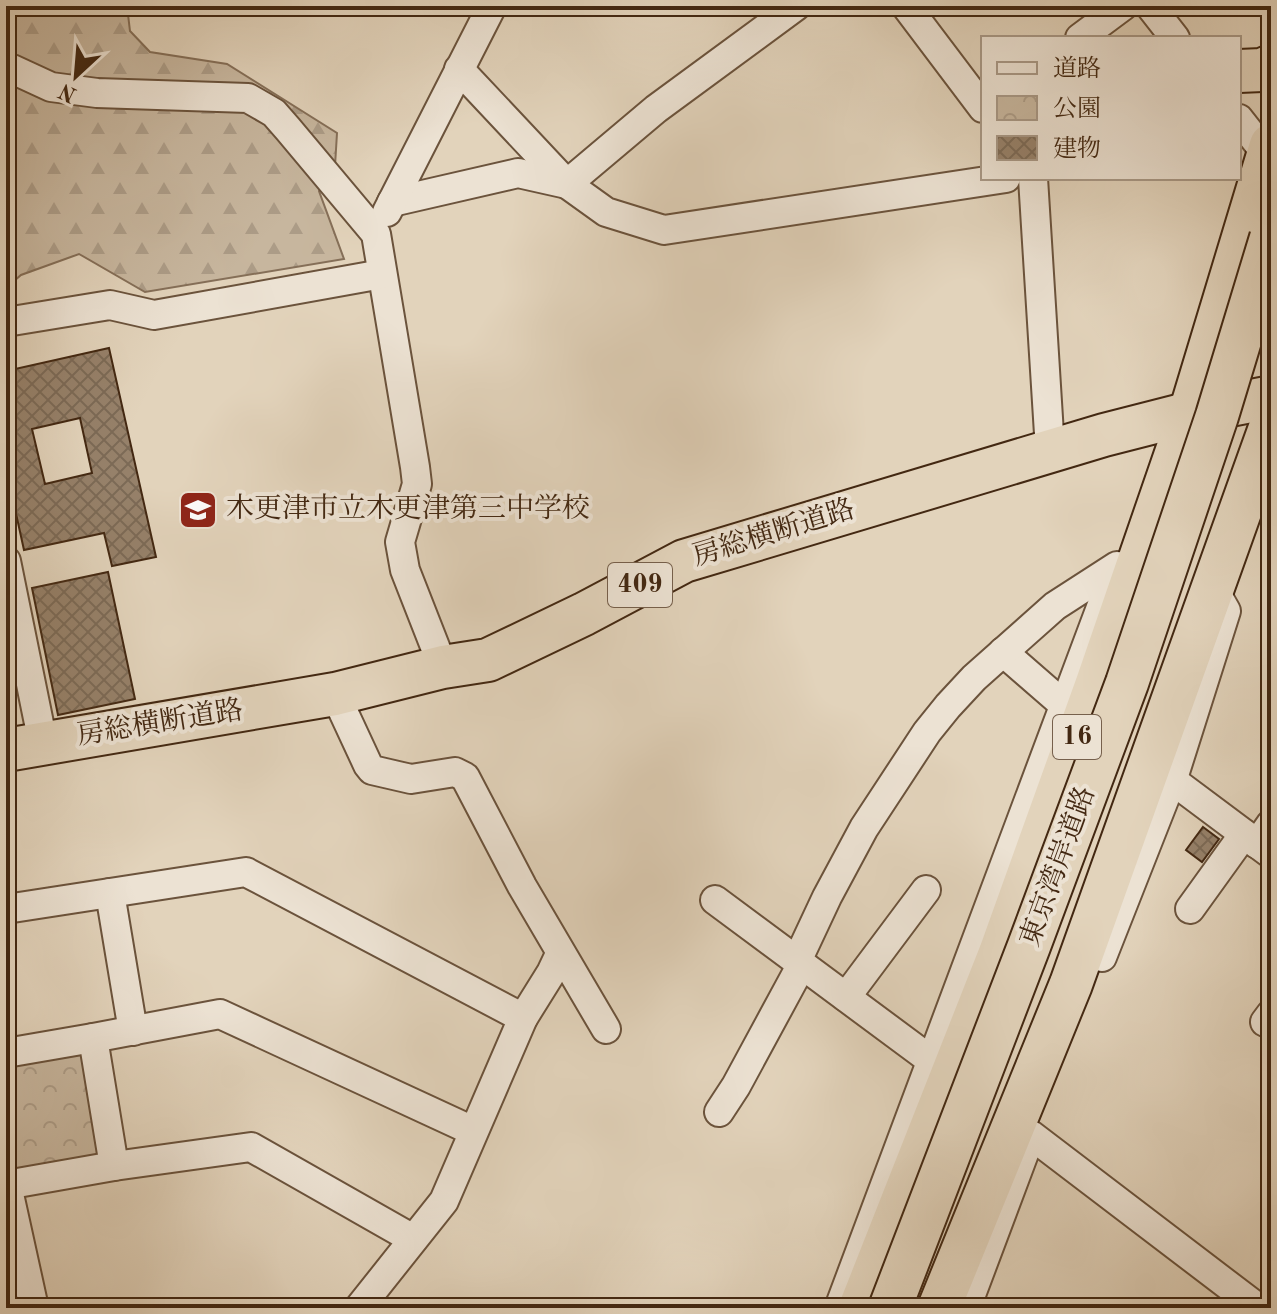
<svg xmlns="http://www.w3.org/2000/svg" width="1277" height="1314" font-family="'Old Standard TT','Noto Serif JP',serif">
<defs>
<pattern id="forest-firs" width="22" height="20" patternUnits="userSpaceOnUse" patternTransform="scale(2)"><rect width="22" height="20" fill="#c7b69e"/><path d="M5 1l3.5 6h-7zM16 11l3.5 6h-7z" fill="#ac9c87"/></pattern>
<pattern id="park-crowns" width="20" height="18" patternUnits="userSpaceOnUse" patternTransform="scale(2)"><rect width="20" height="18" fill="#c7b69e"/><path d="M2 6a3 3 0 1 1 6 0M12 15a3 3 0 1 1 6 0" fill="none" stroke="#ac9c87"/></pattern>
<pattern id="building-cross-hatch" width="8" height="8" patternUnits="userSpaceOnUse" patternTransform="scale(2)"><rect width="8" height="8" fill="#96816a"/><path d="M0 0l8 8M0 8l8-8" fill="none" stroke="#7c6a56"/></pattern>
</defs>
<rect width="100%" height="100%" fill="#e2d3bb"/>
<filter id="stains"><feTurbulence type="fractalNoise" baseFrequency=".0025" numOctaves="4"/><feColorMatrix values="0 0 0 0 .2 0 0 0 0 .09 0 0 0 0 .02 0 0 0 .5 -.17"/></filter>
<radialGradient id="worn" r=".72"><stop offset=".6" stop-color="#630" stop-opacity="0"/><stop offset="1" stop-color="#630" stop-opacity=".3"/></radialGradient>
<path fill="url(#forest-firs)" stroke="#856f58" stroke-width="2" d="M6,6h121l3,25 20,21 77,12 110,69 -2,33 -16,25 25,68 -199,33 -66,-38 -58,21 -15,13z"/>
<path fill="url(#park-crowns)" stroke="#856f58" stroke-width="2" d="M93,1038l21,128 -108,19v-132z"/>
<g fill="url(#building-cross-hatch)" stroke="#432812" stroke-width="2" fill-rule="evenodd">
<path d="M109,348l47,209 -44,9 -8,-33 -80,17 -18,-82v-97zM80,418l12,55 -47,11 -13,-55z"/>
<path d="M108,572l27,127 -77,16 -26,-127z"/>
<path d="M1203,827l16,12 -17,23 -16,-12z"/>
</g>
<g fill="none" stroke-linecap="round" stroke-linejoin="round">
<defs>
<g id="minor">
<path d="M906,6l77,102"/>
<path d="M1150,6l25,32"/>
<path d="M1080,38l43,-32"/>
<path d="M12,69l39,18 46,6 151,5 26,15 14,16 88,105 39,233 2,17 -17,58 5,28 38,97"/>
<path d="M459,69l108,115 39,28 58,18 342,-52"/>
<path d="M1239,119l32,41"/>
<path d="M1033,178l17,272"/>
<path d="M392,202l126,-29 49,11 89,-75 140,-103"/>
<path d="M387,212l105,-206"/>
<path d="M6,322l104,-17 44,10 228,-41"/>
<path d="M6,561l37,182"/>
<path d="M1003,652l61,53"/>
<path d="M335,694l33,71 4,5 39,9 44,-7 10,5 57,109 84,143"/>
<path d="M1172,780l99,74"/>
<path d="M1257,844l14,-20"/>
<path d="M110,893l23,138"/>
<path d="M715,900l217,161"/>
<path d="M6,909l240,-37 277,146"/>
<path d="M1190,909l54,-75"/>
<path d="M1102,957l73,-185 51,-161 -13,-23"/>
<path d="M797,961l30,-64 37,-69 63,-96 21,-26 26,-28 81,-72 62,-40"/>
<path d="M846,997l80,-107"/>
<path d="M1265,1022l6,-8"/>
<path d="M93,1038l21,128"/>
<path d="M6,1053l87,-15 127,-24 253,117"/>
<path d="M719,1112l17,-26 66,-122"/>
<path d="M1031,1135l227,173"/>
<path d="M6,1185l108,-19 137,-19 162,92"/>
<path d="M7,1185l27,123"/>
<path d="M359,1308l85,-107 79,-183 28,-45 9,-19"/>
<path d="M839,1308l270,-722"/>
<path d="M966,1308l63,-168"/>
</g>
<g id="highway">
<path d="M1239,71l23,-1 9,-4"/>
<path d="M6,750l329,-56 108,-27 45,-7 96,-46 100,-53 420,-126 86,-22 81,-16"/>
<path d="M860,1308l140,-355 97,-270 93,-270 81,-268"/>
<path d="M939,1308l132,-324 200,-559"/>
</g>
</defs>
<use href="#minor" stroke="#6b533c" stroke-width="32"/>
<use href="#highway" stroke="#432812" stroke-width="46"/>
<use href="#minor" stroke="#ece2d3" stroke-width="28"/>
<use href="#highway" stroke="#e2d3bb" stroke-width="42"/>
<defs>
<path id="highway-bridge" d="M890,1308l139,-362 98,-263 90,-267 54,-178"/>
</defs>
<use href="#highway-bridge" stroke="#432812" stroke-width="46" stroke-linecap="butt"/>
<use href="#highway-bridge" stroke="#e2d3bb" stroke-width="42"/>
</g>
<defs>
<symbol id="school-square" viewBox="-11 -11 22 22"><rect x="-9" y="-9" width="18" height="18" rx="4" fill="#8f2418" stroke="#ece2d3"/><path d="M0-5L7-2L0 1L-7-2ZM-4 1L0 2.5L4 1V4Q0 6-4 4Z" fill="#fff"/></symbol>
</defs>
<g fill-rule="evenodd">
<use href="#school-square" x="176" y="488" width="44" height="44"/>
</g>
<g text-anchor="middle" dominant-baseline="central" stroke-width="8" stroke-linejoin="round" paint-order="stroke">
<g fill="#ece2d3" stroke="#76604c" stroke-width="2">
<rect x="608" y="563" width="64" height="44" rx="6"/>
<rect x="1053" y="715" width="48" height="44" rx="6"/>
</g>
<g font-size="26" font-weight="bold" fill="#432812">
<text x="640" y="585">409</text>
<text x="1077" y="737">16</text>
</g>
<g font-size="28" fill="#432812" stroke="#ece2d3" text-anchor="start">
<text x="226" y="510">木更津市立木更津第三中学校</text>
</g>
<g font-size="28" fill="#432812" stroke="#ece2d3">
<text transform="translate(774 534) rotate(-17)">房総横断道路</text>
<text transform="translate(160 724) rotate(-9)">房総横断道路</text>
<text transform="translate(1059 867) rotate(-70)">東京湾岸道路</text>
</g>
</g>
<rect width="1277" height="1314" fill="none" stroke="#e2d3bb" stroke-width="32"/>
<rect x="8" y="8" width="1261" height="1298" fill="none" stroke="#432812" stroke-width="4"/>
<rect x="16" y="16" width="1245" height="1282" fill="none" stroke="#432812" stroke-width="2"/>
<rect x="981" y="36" width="260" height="144" fill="#ece2d3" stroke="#a89886" stroke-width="2"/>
<rect x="997" y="62" width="40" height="12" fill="#ece2d3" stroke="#a89886" stroke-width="2"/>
<text x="1053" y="76" font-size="24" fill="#432812">道路</text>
<rect x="997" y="96" width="40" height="24" fill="url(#park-crowns)" stroke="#a89886" stroke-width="2"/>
<text x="1053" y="116" font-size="24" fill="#432812">公園</text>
<rect x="997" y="136" width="40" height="24" fill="url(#building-cross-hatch)" stroke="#a89886" stroke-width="2"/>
<text x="1053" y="156" font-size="24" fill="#432812">建物</text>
<g transform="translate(76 76) rotate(206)" stroke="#ece2d3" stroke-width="6" paint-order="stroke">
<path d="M0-6L14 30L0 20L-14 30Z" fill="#432812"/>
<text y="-12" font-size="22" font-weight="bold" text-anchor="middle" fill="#432812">N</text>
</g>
<rect width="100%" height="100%" filter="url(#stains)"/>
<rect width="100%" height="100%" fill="url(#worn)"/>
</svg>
